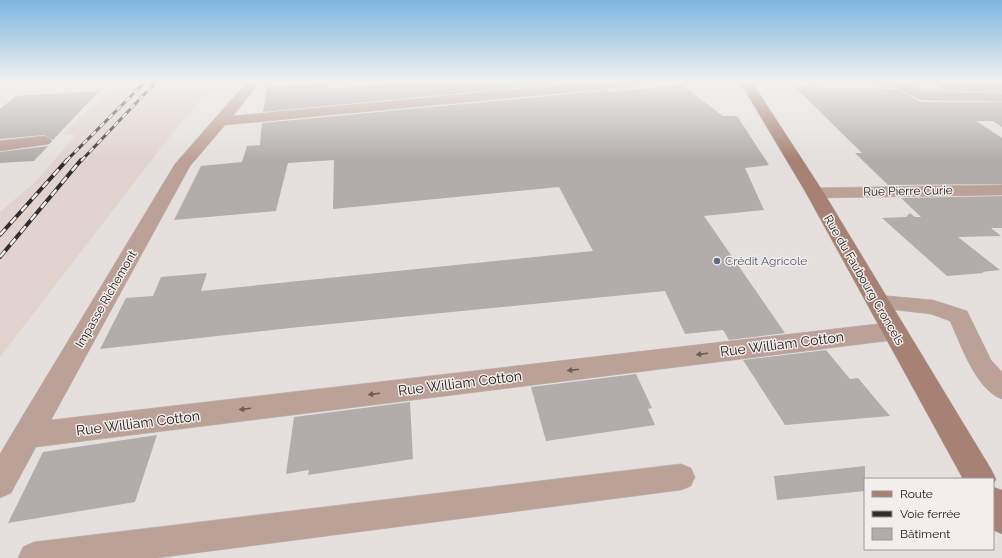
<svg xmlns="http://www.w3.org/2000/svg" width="1002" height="558" font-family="Raleway,sans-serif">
<rect width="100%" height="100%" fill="#e5e0de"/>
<path fill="#e1d4cf" d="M122,82h93l-48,58 -167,217v-145l37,-32 39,-45 -14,-1z"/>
<g fill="#b2adab">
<path d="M408,82h169l-314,30 4,-25 62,-4v6z"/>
<path d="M931,82h71v10l-78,-2h-1h22z"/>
<path d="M682,85l41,31h14l32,49 -24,3 19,42 -60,6 81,117 -56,7 -6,-10 -38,4 -20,-43 -375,37 -190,21 26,-51 27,-2 8,-19 46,-4 -6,18 392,-40 -34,-64 -226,22 1,-49 -46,3 -12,48 -102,9 27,-54 41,-4 5,-16 13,-1 2,-22 348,-33v2z"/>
<path d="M795,87l101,2 25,13h81v25l-9,-6h-17l26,17v46l-114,1 -33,-32h7z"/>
<path d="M99,91l-46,49 -9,-5 -44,4v-30l16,-13z"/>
<path d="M48,146l-14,15 -34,2v-11z"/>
<path d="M1002,196v32h-11l10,8 -43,1 42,33 -18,2 2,1 -37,3 -65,-58 24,-1 4,-4 5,4h6l-20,-19z"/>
<path d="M826,350l24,29 8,-1 32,38 -105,9 -42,-65z"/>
<path d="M636,374l16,34 -4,1 7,16 -109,16 -15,-54z"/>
<path d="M410,402l3,57 -105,16 1,-5 -23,4 8,-57z"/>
<path d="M157,435l-22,67 -127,21 35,-71z"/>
<path d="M865,466v25l-88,9 -3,-24z"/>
</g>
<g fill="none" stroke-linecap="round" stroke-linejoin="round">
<defs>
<g id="service">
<path d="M877,295l56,5 34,11 24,49 11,12v27c-26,-9 -41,-54 -52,-78l-19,-7 -61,-7 -3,-5 3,-5z"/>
<path d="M681,464l10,4 4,9 -4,9 -10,4 -524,68h-139l5,-11 11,-5z"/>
</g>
<g id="minor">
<path d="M247,82h13l-27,34 360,-34h48l-6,4 -410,39 -35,41 -139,254 843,-98 9,3 3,6 -3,6 -9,3 -858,107 -25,46 -11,5v-44l16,-27 159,-263z"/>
<path d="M871,82h35l18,10 78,1v8l-81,-1 -26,-13 -18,-1z"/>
<path d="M44,136l5,2 3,3 -3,3 -49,7v-10z"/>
<path d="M1002,185v10l-187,3 -6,-1 -3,-4 3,-4 6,-1z"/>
</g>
<g id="secondary">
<path d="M740,82h12l72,111 167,276 5,10 -3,6v-6h-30l-157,-286z"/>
<path d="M993,487l9,3v44l-9,-4z"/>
</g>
</defs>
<use href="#service" stroke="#c0bcba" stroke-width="1"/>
<use href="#minor" stroke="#c0bcba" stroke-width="1"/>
<use href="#secondary" stroke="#c0bcba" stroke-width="1"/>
<use href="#service" fill="#bba198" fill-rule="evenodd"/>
<use href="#minor" fill="#bba198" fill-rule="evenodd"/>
<use href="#secondary" fill="#a78274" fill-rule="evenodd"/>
<defs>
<g id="rail-far1">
<path d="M66,161l79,-79"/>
<path d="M81,161l75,-79"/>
</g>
<g id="rail">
<path d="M0,235l67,-75"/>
<path d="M0,257l81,-97"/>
</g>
</defs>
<use href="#rail-far1" stroke="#302e2e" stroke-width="3"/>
<use href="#rail" stroke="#302e2e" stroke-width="4"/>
<use href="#rail-far1" stroke="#f3edeb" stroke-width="2" stroke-dasharray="6" stroke-linecap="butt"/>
<use href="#rail" stroke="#f3edeb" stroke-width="2.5" stroke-dasharray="8" stroke-linecap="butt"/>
</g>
<defs><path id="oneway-solid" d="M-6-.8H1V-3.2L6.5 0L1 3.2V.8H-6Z"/></defs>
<g fill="#6a5c58">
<use href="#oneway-solid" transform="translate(702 354) rotate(173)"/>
<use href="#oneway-solid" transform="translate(573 370) rotate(173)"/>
<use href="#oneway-solid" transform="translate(374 394) rotate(173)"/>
<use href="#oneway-solid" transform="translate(245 409) rotate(173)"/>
</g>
<linearGradient id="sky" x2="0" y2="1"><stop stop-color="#7db6e1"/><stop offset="0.51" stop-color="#f3f1f0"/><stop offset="1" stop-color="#f3f1f0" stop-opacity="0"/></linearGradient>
<rect width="1002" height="160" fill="url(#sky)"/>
<circle fill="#5c6f8a" stroke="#f3edeb" stroke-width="1.5" cx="717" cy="261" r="4"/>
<g text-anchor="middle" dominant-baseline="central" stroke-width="3" stroke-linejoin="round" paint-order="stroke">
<g font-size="12" fill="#1a1818" stroke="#f3edeb">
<text transform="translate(908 191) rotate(-1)">Rue Pierre Curie</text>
<text transform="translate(864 280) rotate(60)">Rue du Faubourg Croncels</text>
<text transform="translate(106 299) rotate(-60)">Impasse Richemont</text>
</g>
<g font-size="12" fill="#4e5e75" stroke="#f3edeb" text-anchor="start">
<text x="725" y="261">Crédit Agricole</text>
</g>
<g font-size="14" fill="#1a1818" stroke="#f3edeb">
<text transform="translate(782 344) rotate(-7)">Rue William Cotton</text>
<text transform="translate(460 383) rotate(-7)">Rue William Cotton</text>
<text transform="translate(138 423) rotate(-7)">Rue William Cotton</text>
</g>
</g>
<rect x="864" y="478" width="130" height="72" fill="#f3edeb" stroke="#9c9897"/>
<rect x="872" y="491" width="20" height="6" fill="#a78274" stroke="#9c9897"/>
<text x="900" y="498" font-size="12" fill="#1a1818">Route</text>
<rect x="872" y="511" width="20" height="6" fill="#302e2e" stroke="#9c9897"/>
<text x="900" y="518" font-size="12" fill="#1a1818">Voie ferrée</text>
<rect x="872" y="528" width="20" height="12" fill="#b2adab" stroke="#9c9897"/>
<text x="900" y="538" font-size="12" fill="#1a1818">Bâtiment</text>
</svg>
